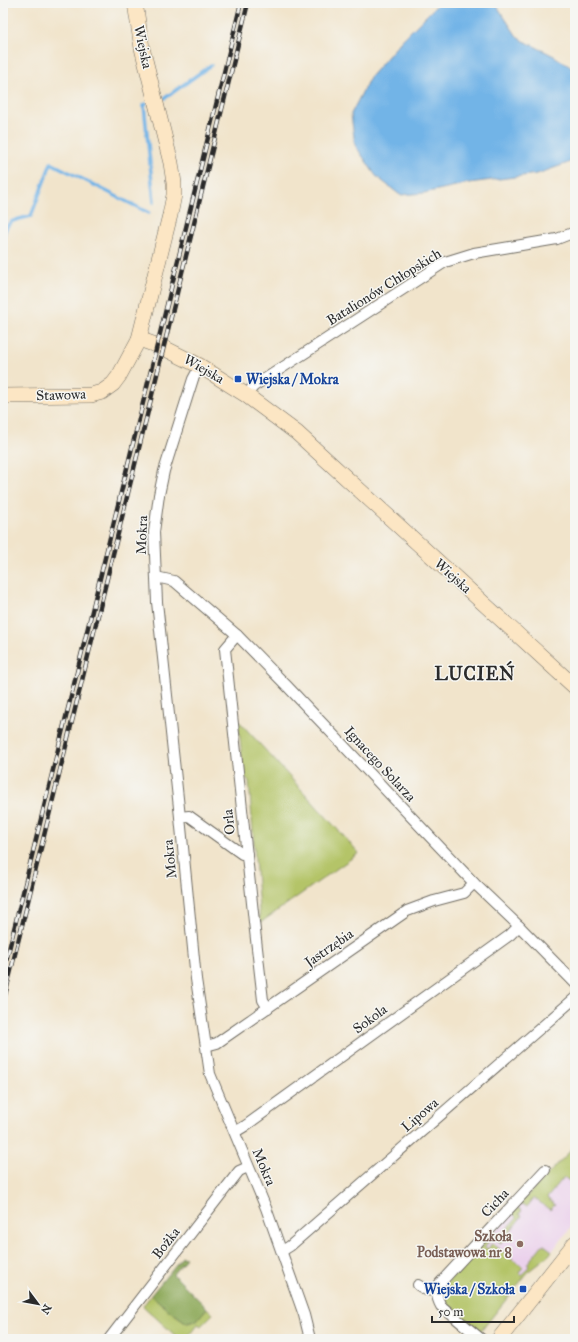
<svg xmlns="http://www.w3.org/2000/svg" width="578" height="1342" font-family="'IM FELL Great Primer',serif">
<rect width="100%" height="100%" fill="#f6f6f2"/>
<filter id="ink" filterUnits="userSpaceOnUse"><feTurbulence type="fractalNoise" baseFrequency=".025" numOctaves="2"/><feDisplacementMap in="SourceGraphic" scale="8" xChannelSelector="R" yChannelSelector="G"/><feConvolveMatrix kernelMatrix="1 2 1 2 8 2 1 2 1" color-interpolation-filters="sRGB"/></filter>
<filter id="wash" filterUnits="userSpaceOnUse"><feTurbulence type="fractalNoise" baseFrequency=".012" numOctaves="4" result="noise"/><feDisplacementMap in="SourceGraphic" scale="16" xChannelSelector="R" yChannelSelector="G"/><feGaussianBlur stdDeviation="0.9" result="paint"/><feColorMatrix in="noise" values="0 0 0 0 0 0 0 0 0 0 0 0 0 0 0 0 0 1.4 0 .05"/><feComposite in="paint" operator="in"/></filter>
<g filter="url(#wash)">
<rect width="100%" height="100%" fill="#f1e4cb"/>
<path fill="#ebd1ec" d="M575,1146v76l-26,33 -20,16 -48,60 -34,-27 -1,-21z"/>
<g fill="#b4c467" stroke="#707849">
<path d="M238,720l121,133 -99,70 -11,-142 -5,-5z"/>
<path d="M575,1146v39l-11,-8 -17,21 8,7 -5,5 -16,-12 -7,9 -3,-2 -2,1 -3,-2z"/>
<path d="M517,1207l5,4 -3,3 3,2 -21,27 -11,-8 2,-2 6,6 19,-21 -6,-6z"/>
<path d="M488,1238l2,2 -5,7 3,2 4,-6 31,24 -4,6 3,3 7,-10 -2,-2 16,-20 9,7 -3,4 -20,16 -48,60 -34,-27 -1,-21z"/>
<path d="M151,1295l19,16 17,12 9,-2 11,-13 6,6 -12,12 -3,-2 -9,11v4h-10l-36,-33z"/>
</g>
<path fill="#8faa5c" stroke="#5d6a44" d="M182,1257l4,1 -13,16 34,34 -11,13 -9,2 -17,-12 -19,-16z"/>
<path fill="#72b4e7" stroke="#4e7089" d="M439,3h56l23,35 36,18 21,14v88l-7,5 -31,11 -68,9 -45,10 -24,2 -24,-19 -21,-31 -4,-31 19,-37 33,-38z"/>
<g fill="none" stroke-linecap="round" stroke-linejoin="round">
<g stroke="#72b4e7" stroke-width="3.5">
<path d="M165,98l46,-33"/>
<path d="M146,104l-2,1 10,97"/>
<path d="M3,238c4,-20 11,-17 28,-22l20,-53 98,50"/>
</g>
</g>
</g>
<g filter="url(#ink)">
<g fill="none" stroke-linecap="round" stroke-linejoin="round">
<defs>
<g id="street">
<path d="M200,366l-7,13 -29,92 -5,24 -5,37 3,70 23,215 16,162 14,95 56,134 38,107 6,24"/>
<path d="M246,395l8,-9 191,-124 29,-9 83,-14 18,-7"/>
<path d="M156,577l18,4 63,54 50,51 187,197 45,43 56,57"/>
<path d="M237,635l-12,14 29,273 9,78 5,8"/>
<path d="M180,817l9,-1 53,38h5"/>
<path d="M206,1046l11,-3 190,-132 27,-10 30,-8 10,-10"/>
<path d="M235,1132l10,-6 265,-191 9,-9"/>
<path d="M282,1251l8,-5 285,-248"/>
<path d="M418,1285l8,5 10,1"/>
<path d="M109,1339l130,-168 9,-4"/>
<path d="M481,1339l-40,-33c-5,-9 -5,-14 -1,-23l105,-113"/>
</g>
<g id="secondary">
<path d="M139,339l25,9 36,18 46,29 51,38 278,254"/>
<path d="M3,396l88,-1 11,-3 11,-8 6,-8 20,-37 31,-124 4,-20v-12l-3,-20 -29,-115 -7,-45"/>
<path d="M499,1339l76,-96"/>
</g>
</defs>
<use href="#street" stroke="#706c63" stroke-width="12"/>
<use href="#secondary" stroke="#706c63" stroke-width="16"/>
<use href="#street" stroke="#fff" stroke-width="10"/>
<use href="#secondary" stroke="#fce6c4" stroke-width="15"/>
<defs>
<g id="rail">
<path d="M3,974l238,-971"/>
<path d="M3,1003l245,-1000"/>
</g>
</defs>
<use href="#rail" stroke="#2b2b2b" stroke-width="4.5"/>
<use href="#rail" stroke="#f6f6f2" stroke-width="3" stroke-dasharray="9" stroke-linecap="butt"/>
</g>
</g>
<g fill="#1a4fb4" stroke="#f6f6f2" stroke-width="1.5">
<rect x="234" y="375" width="8" height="8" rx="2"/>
<rect x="519" y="1285" width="8" height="8" rx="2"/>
</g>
<circle fill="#8d6e63" stroke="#f6f6f2" stroke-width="1.5" cx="520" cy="1244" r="4"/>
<g text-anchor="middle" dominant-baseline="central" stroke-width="3" stroke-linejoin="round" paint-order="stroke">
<g font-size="14" fill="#2b2b2b" stroke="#f6f6f2">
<text transform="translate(143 47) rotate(78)">Wiejska</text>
<text transform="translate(384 287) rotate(-32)">Batalionów Chłopskich</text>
<text transform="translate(204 369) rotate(30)">Wiejska</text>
<text transform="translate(61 395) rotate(-2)">Stawowa</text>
<text transform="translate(142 535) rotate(-88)">Mokra</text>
<text transform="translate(453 576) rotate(42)">Wiejska</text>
<text transform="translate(380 764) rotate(47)">Ignacego Solarza</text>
<text transform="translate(229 822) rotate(-96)">Orla</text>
<text transform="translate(170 859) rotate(-96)">Mokra</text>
<text transform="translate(329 948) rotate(-35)">Jastrzębia</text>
<text transform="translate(370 1019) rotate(-36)">Sokola</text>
<text transform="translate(420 1115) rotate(-41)">Lipowa</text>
<text transform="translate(264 1167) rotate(67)">Mokra</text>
<text transform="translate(495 1203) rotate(-47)">Cicha</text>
<text transform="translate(166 1243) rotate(-52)">Bożka</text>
</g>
<g font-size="14" font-weight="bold" fill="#164399" stroke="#f6f6f2" text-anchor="start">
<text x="246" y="379">Wiejska / Mokra</text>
<text x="515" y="1289" text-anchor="end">Wiejska / Szkoła</text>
</g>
<g font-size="14" font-weight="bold" fill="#785e54" stroke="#f6f6f2" text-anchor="end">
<text x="512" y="1236">Szkoła<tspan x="512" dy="16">Podstawowa nr 8</tspan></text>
</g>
<g font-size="18" font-weight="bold" letter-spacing="1" fill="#2b2b2b" stroke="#f6f6f2">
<text x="475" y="674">LUCIEŃ</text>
</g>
</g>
<rect width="578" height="1342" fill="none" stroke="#f6f6f2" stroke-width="16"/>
<g transform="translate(38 1304) rotate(122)" stroke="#f6f6f2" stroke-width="3" paint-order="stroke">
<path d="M0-3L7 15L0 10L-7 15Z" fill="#2b2b2b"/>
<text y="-6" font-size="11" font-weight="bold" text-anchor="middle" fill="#2b2b2b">N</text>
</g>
<path d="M432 1316v6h82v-6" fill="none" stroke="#2b2b2b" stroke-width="2"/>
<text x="438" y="1316" font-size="12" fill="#2b2b2b" stroke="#f6f6f2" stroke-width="3" paint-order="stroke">50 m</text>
</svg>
